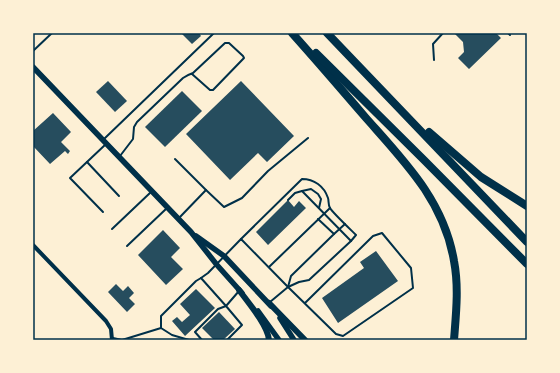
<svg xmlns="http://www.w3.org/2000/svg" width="560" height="373" font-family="'Sofia Sans Condensed',sans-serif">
<rect width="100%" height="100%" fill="#fdf0d5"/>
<g fill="#264d5e">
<path d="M181,33h18l2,3 -9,8z"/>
<path d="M454,33h42l5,5 -32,31 -11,-11 6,-6 -1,-10z"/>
<path d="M108,81l19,20 -12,11 -19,-20z"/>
<path d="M241,81l53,55 -27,26 -9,-9 -28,27 -44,-46z"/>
<path d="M182,91l20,20 -37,36 -20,-20z"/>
<path d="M53,113l18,19 -10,10 9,9 -2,3 -3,-3 -15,13 -17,-18v-15z"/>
<path d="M288,200l6,7 5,-6 7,7 -38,37 -12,-13z"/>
<path d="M163,230l17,18 -9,9 12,12 -17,16 -28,-30z"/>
<path d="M376,251l22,30 -60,42 -16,-25 42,-30 -4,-6z"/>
<path d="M116,284l7,7 5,-5 6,7 -5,5 6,6 -8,8 -19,-20z"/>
<path d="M196,289l19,19 -30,28 -13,-15 5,-4 5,5 8,-7 -10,-11z"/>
<path d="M219,312l16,17 -12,11h-9l-12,-12z"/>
</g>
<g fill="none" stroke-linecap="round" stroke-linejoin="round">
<g stroke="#003049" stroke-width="2">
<path d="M508,33l2,2"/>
<path d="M33,51l19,-18"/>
<path d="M434,60l-1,-16 10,-11"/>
<path d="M104,139l110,-106"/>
<path d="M120,156l13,-17 1,-12 3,-5 46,-44c3,-2 7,-4 10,-5l32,-30h4l14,13 1,2 -31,32h-3l-18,-16"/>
<path d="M175,159l31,31"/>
<path d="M87,162l32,34"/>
<path d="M302,191l9,-2 7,5 3,5 -2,9"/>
<path d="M103,212l-33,-34 36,-34"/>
<path d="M179,218l27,-28 18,17 18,-9 26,-27 40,-33"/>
<path d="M112,229l39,-37"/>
<path d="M334,234l11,-10"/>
<path d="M241,239l61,-60c12,0 22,7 26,19 1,3 0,7 2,10 2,4 21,22 26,27l-5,6"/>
<path d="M127,246l40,-38"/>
<path d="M269,267l61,-59"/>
<path d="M288,287l48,47 7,2 70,-48 -2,-20 -29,-35 -9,3 -68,67"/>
<path d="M288,287l11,-5 10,-2 42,-39 -49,-50 -7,2 -7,7"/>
<path d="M288,287l3,-11 43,-42 -16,-15"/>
<path d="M113,338l9,2 39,-12"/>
<path d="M189,340l-17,-5 -11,-7v-12l35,-35 5,-3"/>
<path d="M202,340l-7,-8 23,-23 8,-3 -25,-28 7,-5 33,-34 47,48 -18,15"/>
<path d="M227,340l15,-15 -16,-19 13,-15"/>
</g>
<path stroke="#003049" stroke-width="4" d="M33,245l73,76 5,8 1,11"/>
<g stroke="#003049" stroke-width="5.5">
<path d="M33,67l158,165 26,33 25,28"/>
<path d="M196,236l28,20 47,50"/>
<path d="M258,311l21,29"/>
<path d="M280,318l14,22"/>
</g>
<g stroke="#003049" stroke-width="6">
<path d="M239,290c9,12 29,36 30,50"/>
<path d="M269,303l36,37"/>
</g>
<g stroke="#003049" stroke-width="8">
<path d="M292,33c25,28 50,57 74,85 39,44 78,83 88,143 5,26 2,53 0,79"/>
<path d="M327,33l200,209"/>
<path d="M316,53l108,107 103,104"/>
<path d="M429,132l52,45 46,29"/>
</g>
</g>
<rect width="560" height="373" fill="none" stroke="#fdf0d5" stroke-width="68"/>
<rect x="34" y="34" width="492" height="305" fill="none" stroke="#003049" stroke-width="1.5"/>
</svg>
